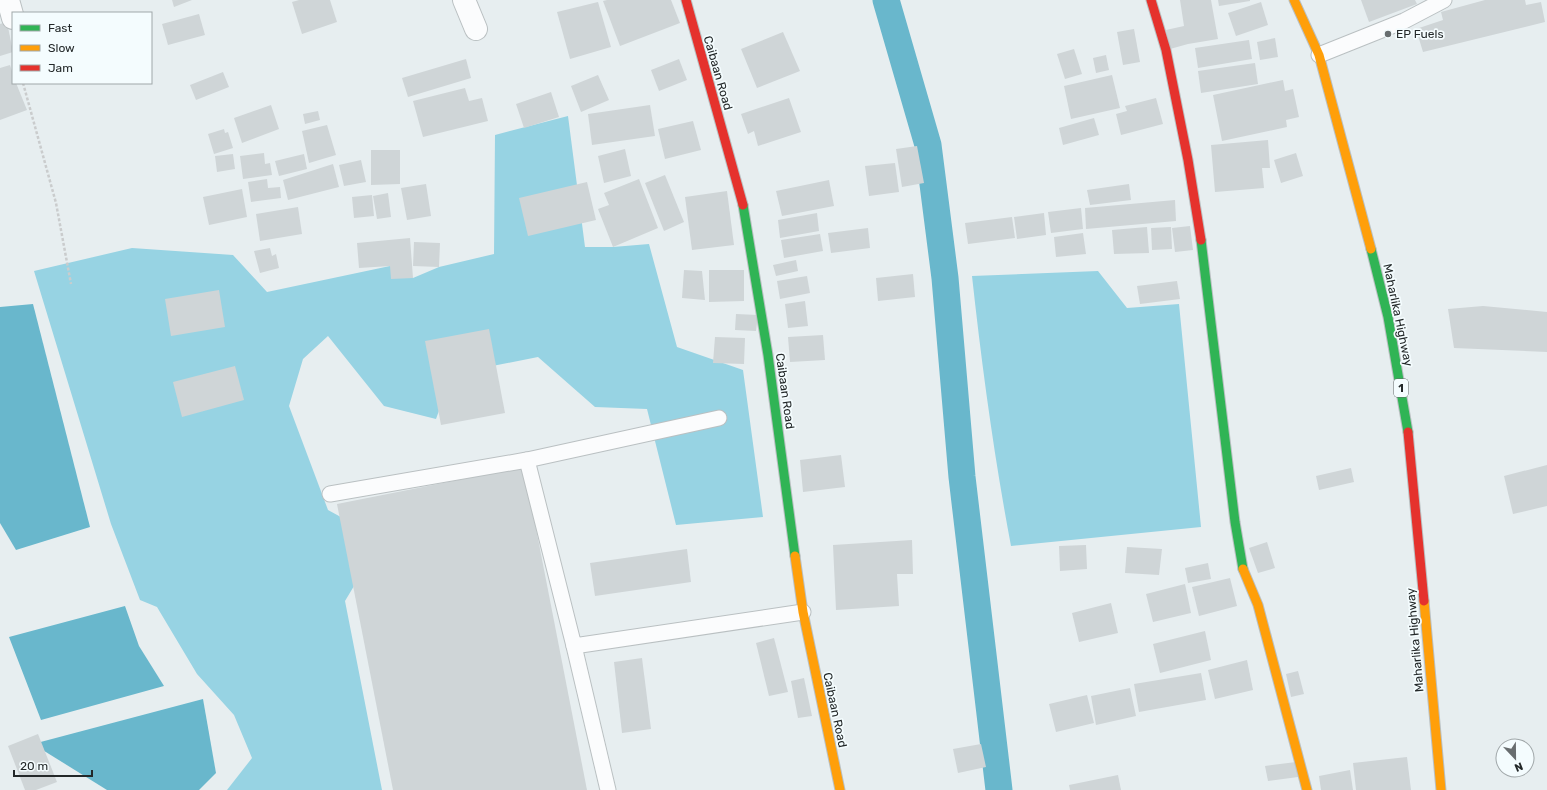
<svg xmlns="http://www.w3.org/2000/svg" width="1547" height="790" font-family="Rubik,sans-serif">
<rect width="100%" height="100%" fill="#e7eef0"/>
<g fill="#97d3e3">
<path d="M568,116l17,131h28l36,-3 28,103 66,23 20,147 -87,8 -29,-116 -52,-2 -57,-50 -86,17 -16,45 -52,-13 -56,-70 -25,23 -14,47 39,104 33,18 8,33 -24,40 37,189h-155l25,-32 -18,-43 -37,-41 -40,-67 -17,-7 -29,-76 -77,-253 98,-23 101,7 34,37 123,-26 23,12 26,-11 55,-13 1,-119z"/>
<path d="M1098,271l29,37 52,-4 22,223 -190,19c-17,-90 -29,-179 -39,-270z"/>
</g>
<g fill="#69b7cc">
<path d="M33,304l57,223 -74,23 -16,-27v-216z"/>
<path d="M125,606l14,40 25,40 -123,34 -32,-83z"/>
<path d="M203,699l13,74 -17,17h-92l-74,-46z"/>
</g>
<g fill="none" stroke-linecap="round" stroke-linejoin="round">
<path stroke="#69b7cc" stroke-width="27" d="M886,0l42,145 17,133 17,199 37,313"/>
</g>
<g fill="#cfd5d7">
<path d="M172,0h20l-18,7z"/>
<path d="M299,0h31l7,22 -35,12 -10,-32z"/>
<path d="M607,0h64l9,23 -60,23 -17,-45z"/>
<path d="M1180,0h31l7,39 -30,5 -18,5 -4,-19 18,-4z"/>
<path d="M1218,0h32v1l-31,5z"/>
<path d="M1361,0h54l2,4 -48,18z"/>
<path d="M1485,0h40l1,5 15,-3 4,20 -122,30 -7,-23 27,-9 -2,-8z"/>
<path d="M598,2l13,45 -41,12 -13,-47z"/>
<path d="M1261,2l7,23 -32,11 -8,-23z"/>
<path d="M199,14l6,21 -37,10 -6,-21z"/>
<path d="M7,22l6,30 -13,4v-32z"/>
<path d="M1134,29l6,33 -17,3 -6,-33z"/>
<path d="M783,32l17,39 -43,17 -16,-39z"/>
<path d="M1275,38l3,19 -18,3 -3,-18z"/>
<path d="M1249,40l3,19 -54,9 -3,-20z"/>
<path d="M1074,49l8,25 -17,5 -8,-25z"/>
<path d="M1106,55l3,15 -13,3 -3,-15z"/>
<path d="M466,59l5,19 -63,19 -6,-19z"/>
<path d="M679,59l8,21 -28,11 -8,-21z"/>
<path d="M1255,63l3,21 -57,9 -3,-22z"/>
<path d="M10,65l3,9v9h3l11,27 -27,10v-52z"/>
<path d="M223,72l6,15 -33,13 -6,-15z"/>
<path d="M598,75l11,25 -28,12 -10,-26z"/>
<path d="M1112,75l8,33 -49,11 -7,-33z"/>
<path d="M1283,80l2,11 8,-2 6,28 -13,3 1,7 -65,14 -9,-46z"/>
<path d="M465,88l4,13 13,-3 6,23 -65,16 -10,-36z"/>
<path d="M551,92l8,25 -35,11 -8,-24z"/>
<path d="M789,98l12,34 -43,14 -4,-15 -6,3 -7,-20z"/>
<path d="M1156,98l7,26 -42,11 -5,-21 11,-3 -2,-5z"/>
<path d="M271,105l8,24 -37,14 -8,-25z"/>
<path d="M650,105l5,31 -63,9 -4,-31z"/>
<path d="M318,111l2,9 -15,4 -2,-10z"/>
<path d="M1094,118l5,17 -36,10 -4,-17z"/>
<path d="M693,121l8,29 -36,9 -7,-30z"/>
<path d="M327,125l9,30 -27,8 -7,-32z"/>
<path d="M224,129l1,4 3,-1 5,16 -19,6 -6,-20z"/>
<path d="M1268,140l2,28h-8l2,20 -49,4 -4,-47z"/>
<path d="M917,146l7,37 -22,4 -6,-38z"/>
<path d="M625,149l6,27 -27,7 -6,-27z"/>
<path d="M371,150h29v34l-29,1z"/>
<path d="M264,153l1,11 5,-1 2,12 -29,4 -3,-23z"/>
<path d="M1296,153l7,23 -22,7 -7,-23z"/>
<path d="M233,154l2,15 -18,3 -2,-16z"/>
<path d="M304,154l3,15 -28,7 -4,-15z"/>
<path d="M361,160l5,22 -22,4 -5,-21z"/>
<path d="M895,163l4,29 -30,4 -4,-30z"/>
<path d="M333,164l6,23 -51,13 -5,-20z"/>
<path d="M665,175l19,47 -20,9 -19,-48z"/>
<path d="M267,179l1,9 12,-1 1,11 -30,4 -3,-20z"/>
<path d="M639,179l19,49 -45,19 -15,-38 11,-4 -5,-12z"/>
<path d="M829,180l5,26 -52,10 -6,-25z"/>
<path d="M587,182l9,38 -68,16 -9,-38z"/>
<path d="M426,184l5,32 -24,4 -6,-32z"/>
<path d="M1129,184l2,16 -41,5 -3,-15z"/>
<path d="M242,189l5,28 -38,8 -6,-28z"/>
<path d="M727,191l7,54 -42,5 -7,-53z"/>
<path d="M388,193l3,24 -14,2 -4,-23z"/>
<path d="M372,195l2,21 -20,2 -2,-21z"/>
<path d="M1175,200l1,21 -90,8 -1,-21z"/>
<path d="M298,207l4,27 -42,7 -4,-27z"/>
<path d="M1081,208l2,21 -32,4 -3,-21z"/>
<path d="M817,213l2,18 -39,7 -2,-18z"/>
<path d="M1044,213l2,22 -29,4 -3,-22z"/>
<path d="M1012,217l3,21 -47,6 -3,-21z"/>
<path d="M1190,226l3,24 -18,2 -3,-24z"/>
<path d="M1147,227l2,26 -35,1 -2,-24z"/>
<path d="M1171,227l1,22 -20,1 -1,-22z"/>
<path d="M868,228l2,20 -39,5 -3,-20z"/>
<path d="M1083,233l3,21 -30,3 -2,-20z"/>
<path d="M820,234l3,17 -39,7 -3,-18z"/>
<path d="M410,238l3,40 -22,1 -1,-13 -31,2 -2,-25z"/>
<path d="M414,242l26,1 -1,24 -26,-1z"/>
<path d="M270,248l2,8 4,-2 3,14 -19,5 -6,-22z"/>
<path d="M796,260l2,11 -22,5 -3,-11z"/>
<path d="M684,270l18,1 3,29 -23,-2z"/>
<path d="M709,270h35v31l-35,1z"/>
<path d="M913,274l2,23 -37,4 -2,-23z"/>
<path d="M807,276l3,17 -30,6 -3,-18z"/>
<path d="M1177,281l3,18 -40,5 -3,-18z"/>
<path d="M219,290l6,37 -54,9 -6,-37z"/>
<path d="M805,301l3,25 -20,2 -3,-24z"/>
<path d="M1483,306l64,6v40l-93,-4 -6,-39z"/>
<path d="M736,314l22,1 -2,16 -21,-1z"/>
<path d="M489,329l16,84 -64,12 -16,-84z"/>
<path d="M823,335l2,25 -35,2 -2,-25z"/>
<path d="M715,337l30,1 -1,26 -31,-1z"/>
<path d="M235,366l9,34 -62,17 -9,-35z"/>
<path d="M841,455l4,32 -42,5 -3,-32z"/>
<path d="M1547,465v41l-34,8 -9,-38z"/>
<path d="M524,467l63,323h-194l-56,-286z"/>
<path d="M1351,468l3,14 -35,8 -3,-14z"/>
<path d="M912,540l1,34h-16l2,32 -63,4 -3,-65z"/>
<path d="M1267,542l8,26 -17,5 -9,-25z"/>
<path d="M1086,545l1,24 -27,2 -1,-25z"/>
<path d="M1127,547l35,2 -3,26 -34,-2z"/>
<path d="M687,549l4,33 -96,14 -5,-33z"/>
<path d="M1208,563l3,16 -23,4 -3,-15z"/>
<path d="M1230,578l7,28 -38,10 -7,-29z"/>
<path d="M1185,584l6,29 -38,9 -7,-28z"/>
<path d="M1111,603l7,30 -39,9 -7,-29z"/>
<path d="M1205,631l6,29 -51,13 -7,-29z"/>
<path d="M774,638l14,54 -19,4 -13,-53z"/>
<path d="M642,658l9,71 -29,4 -8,-71z"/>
<path d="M1247,660l6,30 -38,9 -7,-29z"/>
<path d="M1298,671l6,23 -13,3 -5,-23z"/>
<path d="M1201,673l5,27 -67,12 -5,-28z"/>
<path d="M804,678l8,38 -14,2 -7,-37z"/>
<path d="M1130,688l6,28 -40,9 -5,-29z"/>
<path d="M1087,695l7,28 -38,9 -7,-28z"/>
<path d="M38,734l19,48 -21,8h-11l-17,-44z"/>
<path d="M981,744l5,23 -28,6 -5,-24z"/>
<path d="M1407,757l4,33h-55l-3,-27z"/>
<path d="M1296,762l2,15 -30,4 -3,-15z"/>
<path d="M1350,770l3,20h-32l-2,-14z"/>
<path d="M1118,775l3,15h-51l-1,-5z"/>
</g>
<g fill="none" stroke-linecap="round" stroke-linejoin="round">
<defs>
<g id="lane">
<path d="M1319,55l85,-34 40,-21"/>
<path d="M527,460l192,-42"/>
<path d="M330,494l197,-34 47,186 229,-34"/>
<path d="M574,646l34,144"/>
</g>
<g id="street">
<path d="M8,0l5,18"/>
<path d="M464,0l12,29"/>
</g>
<g id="fast">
<path d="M743,205l25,150 27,201"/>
<path d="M1201,240l34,282 8,47"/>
<path d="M1371,249l17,68 20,115"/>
</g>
<g id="slow">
<path d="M1294,0l25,55 52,194"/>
<path d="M795,556l8,56 37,178"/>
<path d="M1243,569l15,36 49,185"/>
<path d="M1424,601l17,189"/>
</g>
<g id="jam">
<path d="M686,0l57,205"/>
<path d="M1151,0l15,50 22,110 13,80"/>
<path d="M1408,432l16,169"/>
</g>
</defs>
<use href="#lane" stroke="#bac0c2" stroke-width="17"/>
<use href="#street" stroke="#bac0c2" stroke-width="24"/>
<use href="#fast" stroke="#bac0c2" stroke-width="11"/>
<use href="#slow" stroke="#bac0c2" stroke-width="11"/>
<use href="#jam" stroke="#bac0c2" stroke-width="11"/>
<path stroke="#cacccd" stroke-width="2.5" stroke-dasharray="3 2" stroke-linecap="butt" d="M23,83l33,120 15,81"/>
<use href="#lane" stroke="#fbfcfd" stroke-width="15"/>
<use href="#street" stroke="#fbfcfd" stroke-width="22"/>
<use href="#fast" stroke="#30b455" stroke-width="9"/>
<use href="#slow" stroke="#ff9f0a" stroke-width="9"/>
<use href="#jam" stroke="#e5322d" stroke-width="9"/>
</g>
<circle fill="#686d6f" stroke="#f4fcfe" stroke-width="1.5" cx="1388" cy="34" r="4"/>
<g text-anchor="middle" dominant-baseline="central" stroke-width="3.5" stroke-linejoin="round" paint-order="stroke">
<rect fill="#f4fcfe" stroke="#626869" stroke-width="1" x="1394" y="379" width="14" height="18" rx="3"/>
<g font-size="11" font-weight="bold" fill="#232829">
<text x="1401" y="388">1</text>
</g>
<g font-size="12" fill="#232829" stroke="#f4fcfe" text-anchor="start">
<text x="1396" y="34">EP Fuels</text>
</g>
<g font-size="12" fill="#232829" stroke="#f4fcfe">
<text transform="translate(718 73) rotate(74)">Caibaan Road</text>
<text transform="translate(1398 315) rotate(78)">Maharlika Highway</text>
<text transform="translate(785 391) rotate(82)">Caibaan Road</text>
<text transform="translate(1415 640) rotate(-95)">Maharlika Highway</text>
<text transform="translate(835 710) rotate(78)">Caibaan Road</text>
</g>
</g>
<rect x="12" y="12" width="140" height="72" fill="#f4fcfe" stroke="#a0a7a9"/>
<rect x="20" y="25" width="20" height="6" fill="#30b455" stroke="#a0a7a9"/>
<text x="48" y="32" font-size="12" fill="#232829">Fast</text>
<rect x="20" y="45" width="20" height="6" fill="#ff9f0a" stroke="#a0a7a9"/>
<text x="48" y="52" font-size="12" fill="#232829">Slow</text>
<rect x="20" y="65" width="20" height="6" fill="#e5322d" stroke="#a0a7a9"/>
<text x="48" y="72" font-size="12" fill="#232829">Jam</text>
<g transform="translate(1515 758) rotate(158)"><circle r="19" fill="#f4fcfe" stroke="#a0a7a9"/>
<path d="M0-3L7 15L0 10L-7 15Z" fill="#686d6f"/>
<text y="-6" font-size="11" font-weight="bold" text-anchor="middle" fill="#232829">N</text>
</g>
<path d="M14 770v6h78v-6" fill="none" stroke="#232829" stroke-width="2"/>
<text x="20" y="770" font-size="12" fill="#232829" stroke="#f4fcfe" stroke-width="3" paint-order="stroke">20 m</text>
</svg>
